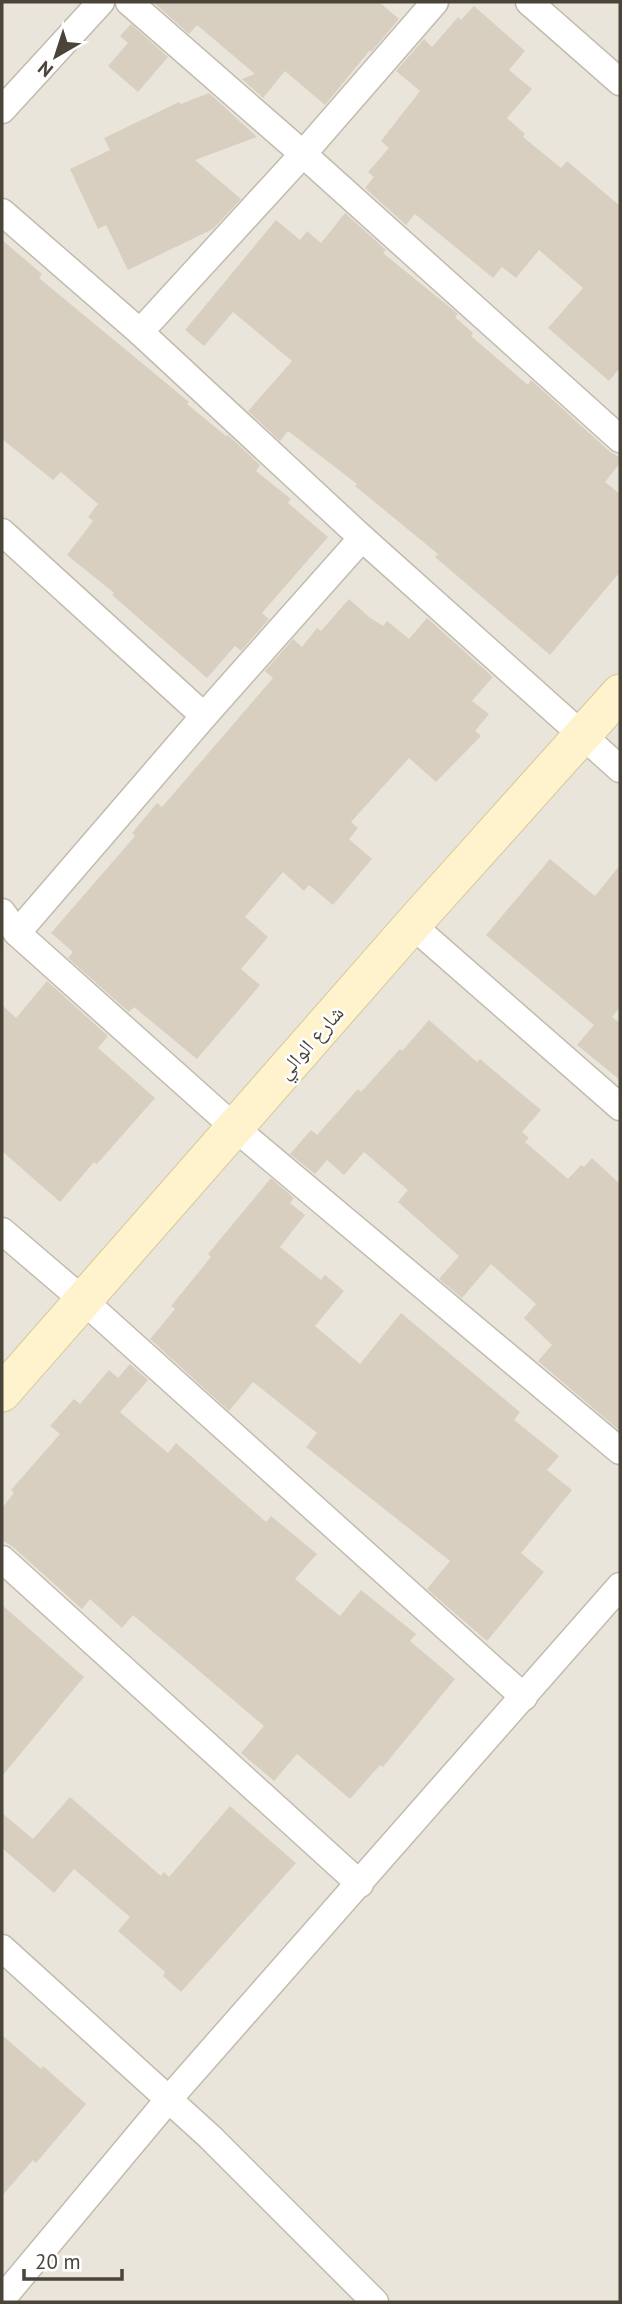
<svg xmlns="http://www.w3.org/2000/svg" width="622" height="2304" font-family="'PT Sans','Noto Naskh Arabic',sans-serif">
<rect width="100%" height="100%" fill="#f6f3ec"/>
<rect fill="#eae5da" x="2" y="2" width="618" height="2300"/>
<g fill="#d8cfc1">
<path d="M153,2h226l20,17 -28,33 -1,-2 -45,55 -40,-34 -22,27 -21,-19 13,-5 -58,-49 -8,9z"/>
<path d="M474,6l51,45 -16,19 23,19 -25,29 18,16 -2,3 38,31 6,-7 53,45v162l-11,13 -61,-53 35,-40 -44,-38 -23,28 -14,-11 -9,11 -78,-64 -9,11 -41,-37 9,-11 -6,-5 21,-24 -8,-7 39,-50 -24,-20 28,-32 8,8 26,-30 3,3z"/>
<path d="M131,24l37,33 -30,35 -30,-26 20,-23 -8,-7z"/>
<path d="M209,93l48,44 -62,23 46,39 -28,30 -85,41 -22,-45 -8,4 -28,-60 40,-19 -6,-12 75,-36 2,2z"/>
<path d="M345,213l41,37 -3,3 75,61 -3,3 18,16 -2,3 57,49 3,-5 78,71 11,7v5l-15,19 15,12v78l-70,83 -115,-98 3,-3 -83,-68 2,-2 -69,-53 -8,10 -32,-30 44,-50 -59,-49 -29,34 -19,-16 91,-110 24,20 7,-9 14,12z"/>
<path d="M2,240l40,34 -3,4 150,124 -2,2 39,32 2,-1 32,30 -4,6 35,28 -3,4 40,34 -66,76 7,6 -28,32 -6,-5 -28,32 -95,-83 2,-2 -47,-38 26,-34 -5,-4 10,-13 -37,-32 -8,8 -51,-41z"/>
<path d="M349,599l20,18 14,9 4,-5 22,18 18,-21 66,59 -21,24 17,13 -14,17 6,5 -45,46 -27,-24 -58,64 7,6 -9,11 23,20 -39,46 -24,-20 -5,6 -21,-19 -38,45 23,20 -27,32 19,16 -63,74 -63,-52 -5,5 -61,-54 5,-6 -22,-19 84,-97 -3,-3 25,-30 5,4 111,-129 -8,-7 28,-32 9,8 15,-19 4,3z"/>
<path d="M550,859l45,37 25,-31v142l-8,10 8,6v57l-43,-35 17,-20 -108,-90z"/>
<path d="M47,981l61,55 -10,12 57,50 -58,66 -3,-2 -34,40 -58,-51v-146l14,13z"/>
<path d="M429,1020l48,42 3,-3 61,51 -19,22 7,6 -4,4 43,37 13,-14 3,2 8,-9 28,26v247l-82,-70 14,-16 -28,-27 12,-14 -45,-40 -29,34 -23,-19 20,-23 -61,-54 10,-12 -44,-38 -20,23 -17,-15 -12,14 -25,-20 21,-24 6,5 41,-46 3,3 39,-43 2,2z"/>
<path d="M271,1178l23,20 -4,5 15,12 -25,32 41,33 4,-5 19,16 -29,35 45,38 41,-51 119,99 -6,8 45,36 -12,14 25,20 -51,63 23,19 -57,69 -60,-52 23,-28 -144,-114 11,-14 -64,-51 -24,29 -79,-72 25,-30 -4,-3 40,-49 -3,-3z"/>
<path d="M130,1364l18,16 -28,32 48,41 8,-10 90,79 5,-6 46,38 -22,25 45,37 21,-26 55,44 -6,7 45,38 -72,88 -3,-2 -30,34 -53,-45 -23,27 -33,-28 23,-27 -131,-111 -11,13 -32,-29 -8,10 -69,-62 -11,-7v-32l12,-15 -3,-3 49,-56 -10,-8 24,-27 6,5 29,-34 9,8z"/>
<path d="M2,1605l82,72 -82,99z"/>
<path d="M70,1797l91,79 3,-4 5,5 61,-71 66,57 -115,129 -18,-16 2,-4 -47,-41 12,-14 -56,-48 -20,24 -52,-45v-35l31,26z"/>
<path d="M2,2035l39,34 2,-3 43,38 -50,59 -3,-3 -31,36z"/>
</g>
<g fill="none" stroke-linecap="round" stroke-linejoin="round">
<defs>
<g id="minor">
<path d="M129,2l174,152 317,285"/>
<path d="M529,2l91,80"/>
<path d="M2,110l99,-108"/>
<path d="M2,212l138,120 222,206 258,231"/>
<path d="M140,332l163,-178 132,-152"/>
<path d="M2,532l202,184"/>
<path d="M2,912l15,21 218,195 385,323"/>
<path d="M412,925l208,182"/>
<path d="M17,933l187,-217 158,-178"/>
<path d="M2,1231l82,70 440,396"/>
<path d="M2,1559l358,325"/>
<path d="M2,1948l208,189 165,165"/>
<path d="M2,2299l166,-199 452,-514"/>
</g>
<path id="secondary" d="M2,1393l410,-468 208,-232"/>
</defs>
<use href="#minor" stroke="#c2bbae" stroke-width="29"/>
<use href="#secondary" stroke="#d6c79b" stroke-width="39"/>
<use href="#minor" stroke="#fff" stroke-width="26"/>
<use href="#secondary" stroke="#fff3cd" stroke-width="37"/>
</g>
<g text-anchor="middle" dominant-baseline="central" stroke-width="5" stroke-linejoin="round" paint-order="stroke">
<g font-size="21" fill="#4b4439" stroke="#fff">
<text transform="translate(310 1042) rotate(-49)">شارع الوالي</text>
</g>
</g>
<rect width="622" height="2304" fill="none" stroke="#4b4439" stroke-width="7"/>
<g transform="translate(56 56) rotate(219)" stroke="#ffffff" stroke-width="5" paint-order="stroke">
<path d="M0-5L12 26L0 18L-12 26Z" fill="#4b4439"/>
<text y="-10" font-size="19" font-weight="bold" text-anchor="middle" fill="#4b4439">N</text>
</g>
<path d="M24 2269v10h98v-10" fill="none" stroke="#4b4439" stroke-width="3.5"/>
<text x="35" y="2269" font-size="21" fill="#4b4439" stroke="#ffffff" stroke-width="5" paint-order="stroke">20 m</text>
</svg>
